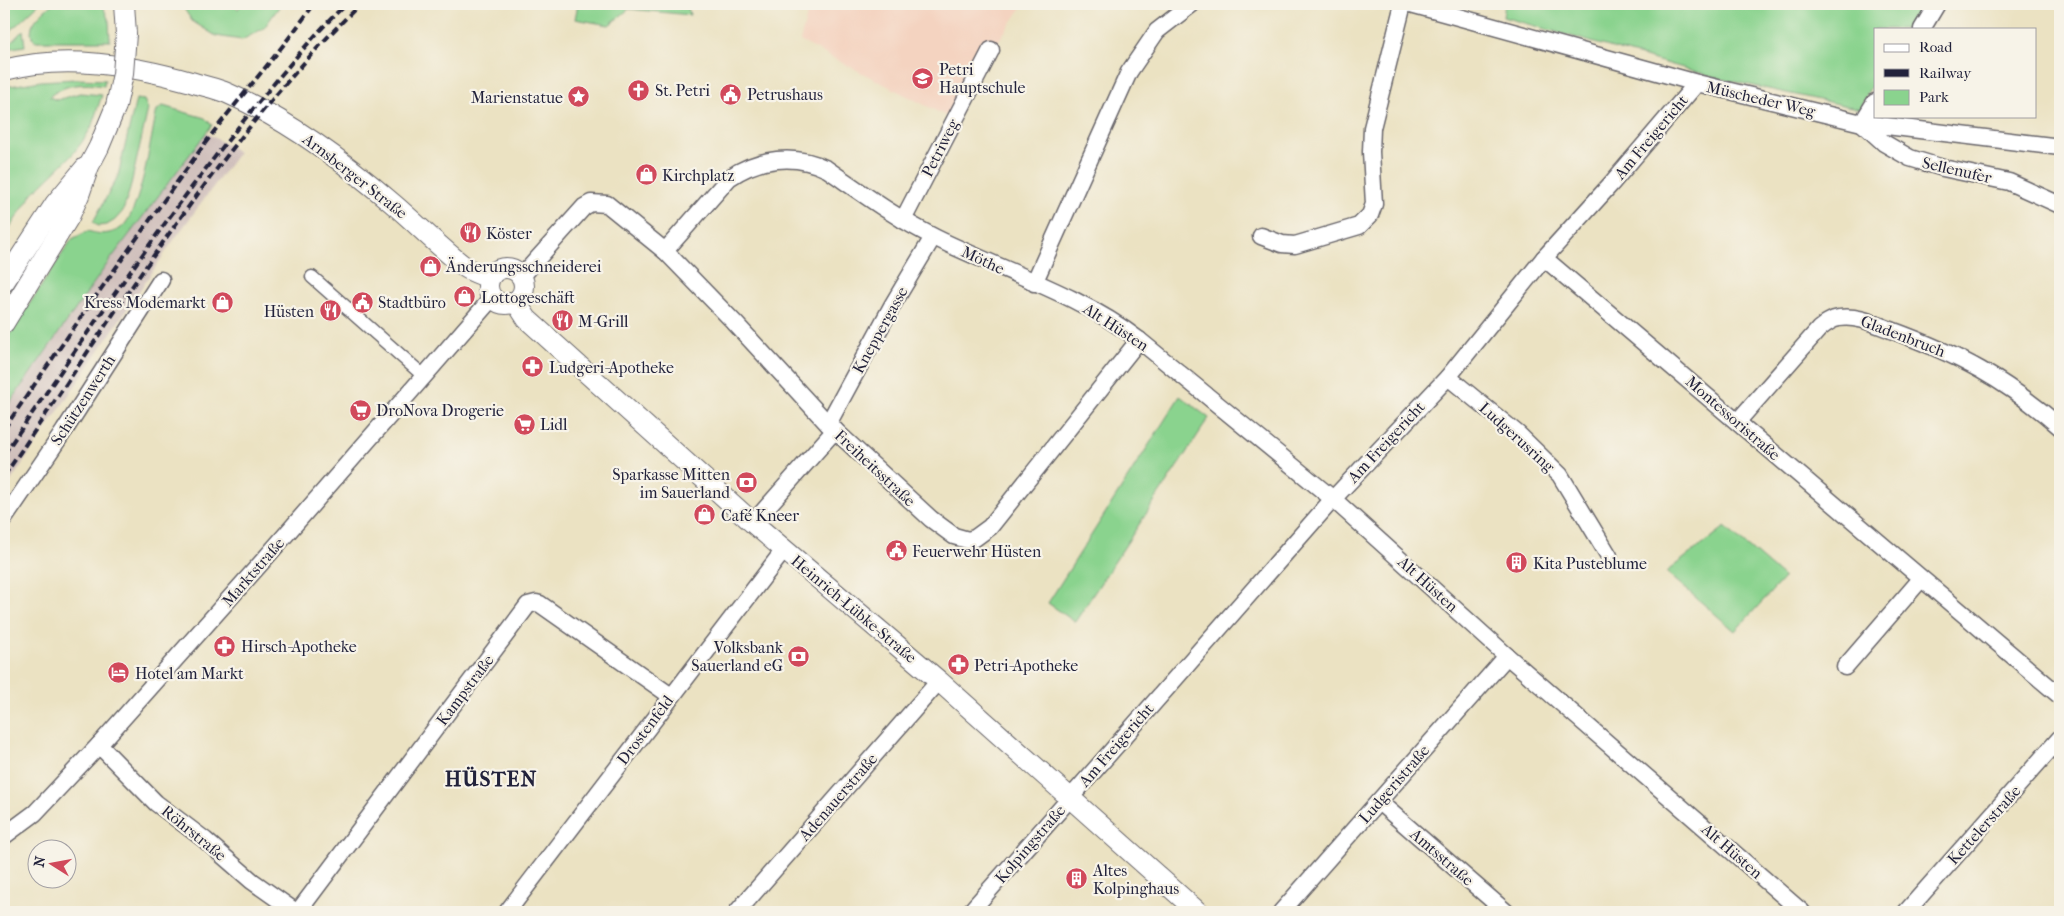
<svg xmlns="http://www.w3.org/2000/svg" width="2064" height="916" font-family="'IM FELL French Canon',serif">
<rect width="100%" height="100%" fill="#f7f3e8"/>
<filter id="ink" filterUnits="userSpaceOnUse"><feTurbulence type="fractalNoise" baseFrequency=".02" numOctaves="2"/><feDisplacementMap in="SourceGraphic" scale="10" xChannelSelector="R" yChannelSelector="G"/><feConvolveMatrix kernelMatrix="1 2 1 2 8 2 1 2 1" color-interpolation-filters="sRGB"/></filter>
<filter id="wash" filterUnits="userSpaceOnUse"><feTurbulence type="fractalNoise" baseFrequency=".0096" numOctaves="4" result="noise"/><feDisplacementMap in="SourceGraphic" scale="20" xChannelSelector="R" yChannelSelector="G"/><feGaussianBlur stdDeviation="1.12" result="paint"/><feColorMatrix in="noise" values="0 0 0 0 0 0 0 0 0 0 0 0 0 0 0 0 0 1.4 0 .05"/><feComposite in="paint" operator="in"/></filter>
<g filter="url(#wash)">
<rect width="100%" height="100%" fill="#ebe2c2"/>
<path fill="#f4d3c0" d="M810,4h214l-78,112 -146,-75z"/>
<path fill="#d0c0bc" d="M205,132l34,20 -66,89 -169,250v-80l106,-151z"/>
<g fill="#8ad38e" stroke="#567a64">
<path d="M4,4h35l-35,33z"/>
<path d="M52,4h50l7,17 1,20h-75c-12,-14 7,-28 17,-37z"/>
<path d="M181,4h50l7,5 4,-5h39l-17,24 -22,12 -26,-4 -24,-15z"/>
<path d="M578,4h109l3,11 -61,-6 -20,16 -34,-6z"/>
<path d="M1505,4h413l3,2 -15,23h-31v50l-7,13 -7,17 -139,-30 -219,-62z"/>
<path d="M23,30l2,16 -20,3z"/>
<path d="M75,79l30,1 -1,6c-19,-3 -39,-3 -55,11l8,3 23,-7 22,2 -11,33 -9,14 -10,13 -39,38 -29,43v-149l37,-6z"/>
<path d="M136,99l8,1 4,9 -18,80 -7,22 -8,9 -8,5 -9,1 -5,-4 25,-46z"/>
<path d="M163,106l42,12 7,7 -102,135 -106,151v-68l68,-104 16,-8c12,4 22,4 33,-3 20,-15 30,-93 36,-118z"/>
<path d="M1180,396l29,22 -134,204 -27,-19z"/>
<path d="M1725,527l59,51 -49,53 -69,-59z"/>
</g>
</g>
<g filter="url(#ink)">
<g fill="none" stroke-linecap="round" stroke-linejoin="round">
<defs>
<path id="pedestrian" d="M312,277l113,100"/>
<g id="minor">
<path d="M1411,4l286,79 165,40 198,24"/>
<path d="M1922,29l15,-25"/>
<path d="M1862,123l22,20 26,15 33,10 66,14 51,23"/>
<path d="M1862,123l13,-21"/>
<path d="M903,220l88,-170"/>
<path d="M1261,236l21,8 13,1 64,-19 11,-11 4,-11 -3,-52 1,-24 31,-124"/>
<path d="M665,251l64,-73c29,-20 66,-25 98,-9 35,24 70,50 109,69 67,33 143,56 203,102l194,159 174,157 295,256"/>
<path d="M1544,258l516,438"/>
<path d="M522,276l62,-69 7,-4 16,1 58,47 69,71 94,102 103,95 23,17 14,4 7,-2 15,-11 149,-187"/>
<path d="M1034,283l95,-211 28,-41 35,-27"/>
<path d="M1448,377l70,57 42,41 49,81"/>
<path d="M1738,421l81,-92c6,-5 12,-10 20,-11 18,-3 36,6 52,12 68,25 114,49 169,97"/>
<path d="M828,424l65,-120 40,-67"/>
<path d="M4,519l60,-88 97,-151"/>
<path d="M753,523l82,-93"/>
<path d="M1845,667l76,-88"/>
<path d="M99,745l57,58 49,37 47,41 44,31"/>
<path d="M1379,802l127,110"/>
<path d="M4,836l31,-23 64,-68 163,-183 230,-264"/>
<path d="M298,912l230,-307 8,-2 4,1 131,92"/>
<path d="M507,912l277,-362"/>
<path d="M737,912l202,-231"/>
<path d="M970,912l363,-413 115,-122 96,-119 67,-74 86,-101"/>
<path d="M1281,912l226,-256"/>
<path d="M1906,912l154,-174"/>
</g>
<g id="tertiary">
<path d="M124,4l2,30"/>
<path d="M4,70c61,-16 127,-5 187,12 12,4 25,6 36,11 60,26 115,67 164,109 25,21 48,45 74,65 7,5 17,8 24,11"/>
<circle cx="506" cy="286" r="18"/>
<path d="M4,282l51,-78 30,-36"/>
<path d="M516,302l11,17 226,204 186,158 259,231"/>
<path d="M4,323l65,-106 10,-22 10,-29 10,-19 17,-41"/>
</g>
</defs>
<use href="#pedestrian" stroke="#68656a" stroke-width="15"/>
<use href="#minor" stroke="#68656a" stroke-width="19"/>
<use href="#tertiary" stroke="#68656a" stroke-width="22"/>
<use href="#pedestrian" stroke="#fff" stroke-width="12"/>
<use href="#minor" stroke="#fff" stroke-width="16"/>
<use href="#tertiary" stroke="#fff" stroke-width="20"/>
<g stroke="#22223b" stroke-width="4" stroke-dasharray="8 4" stroke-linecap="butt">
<path d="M4,429c67,-98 135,-195 205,-291 34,-45 72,-87 105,-134"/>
<path d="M4,454c81,-117 159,-235 249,-345 30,-36 59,-73 93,-105"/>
<path d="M4,476c111,-162 215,-333 356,-472"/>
</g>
<defs>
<path id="tertiary-bridge" d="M116,106l7,-32 3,-40"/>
</defs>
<use href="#tertiary-bridge" stroke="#68656a" stroke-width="22" stroke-linecap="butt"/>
<use href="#tertiary-bridge" stroke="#fff" stroke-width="20"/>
</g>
</g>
<defs>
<symbol id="school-disc" viewBox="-11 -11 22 22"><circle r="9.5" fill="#d1495b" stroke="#f7f3e8"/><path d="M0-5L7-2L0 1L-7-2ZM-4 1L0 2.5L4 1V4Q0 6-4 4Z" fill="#fff"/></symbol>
<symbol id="church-disc" viewBox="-11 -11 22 22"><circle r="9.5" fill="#d1495b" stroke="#f7f3e8"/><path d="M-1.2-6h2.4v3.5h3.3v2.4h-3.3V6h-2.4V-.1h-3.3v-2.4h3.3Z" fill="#fff"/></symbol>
<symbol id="civic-disc" viewBox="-11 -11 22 22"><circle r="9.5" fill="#d1495b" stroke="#f7f3e8"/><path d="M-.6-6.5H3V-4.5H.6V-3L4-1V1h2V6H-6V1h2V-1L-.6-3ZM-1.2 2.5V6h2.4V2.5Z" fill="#fff"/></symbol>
<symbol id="sight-disc" viewBox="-11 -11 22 22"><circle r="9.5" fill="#d1495b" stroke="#f7f3e8"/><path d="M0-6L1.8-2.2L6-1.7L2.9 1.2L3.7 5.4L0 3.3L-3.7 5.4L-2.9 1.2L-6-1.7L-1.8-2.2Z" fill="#fff"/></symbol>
<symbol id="shop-disc" viewBox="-11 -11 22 22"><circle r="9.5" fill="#d1495b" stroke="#f7f3e8"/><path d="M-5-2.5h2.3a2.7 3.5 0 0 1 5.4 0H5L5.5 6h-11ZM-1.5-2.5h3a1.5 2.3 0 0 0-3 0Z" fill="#fff"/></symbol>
<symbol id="restaurant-disc" viewBox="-11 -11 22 22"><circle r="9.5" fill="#d1495b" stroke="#f7f3e8"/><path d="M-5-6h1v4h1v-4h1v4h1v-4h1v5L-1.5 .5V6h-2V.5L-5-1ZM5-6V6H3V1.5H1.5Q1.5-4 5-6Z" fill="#fff"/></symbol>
<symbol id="pharmacy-disc" viewBox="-11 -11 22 22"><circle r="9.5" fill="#d1495b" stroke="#f7f3e8"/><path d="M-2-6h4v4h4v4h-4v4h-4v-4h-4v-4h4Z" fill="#fff"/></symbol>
<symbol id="supermarket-disc" viewBox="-11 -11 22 22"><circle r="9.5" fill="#d1495b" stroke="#f7f3e8"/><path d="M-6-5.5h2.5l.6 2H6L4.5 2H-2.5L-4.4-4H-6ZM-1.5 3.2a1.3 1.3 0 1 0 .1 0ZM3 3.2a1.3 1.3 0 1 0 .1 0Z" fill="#fff"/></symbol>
<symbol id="bank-disc" viewBox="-11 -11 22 22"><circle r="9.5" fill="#d1495b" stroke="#f7f3e8"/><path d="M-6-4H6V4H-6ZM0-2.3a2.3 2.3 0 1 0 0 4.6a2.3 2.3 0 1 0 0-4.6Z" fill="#fff"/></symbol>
<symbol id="building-disc" viewBox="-11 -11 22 22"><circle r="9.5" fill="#d1495b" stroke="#f7f3e8"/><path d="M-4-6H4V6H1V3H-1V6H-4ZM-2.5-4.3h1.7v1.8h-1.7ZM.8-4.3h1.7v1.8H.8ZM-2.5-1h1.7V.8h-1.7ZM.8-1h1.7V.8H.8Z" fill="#fff"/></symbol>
<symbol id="hotel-disc" viewBox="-11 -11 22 22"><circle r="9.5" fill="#d1495b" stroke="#f7f3e8"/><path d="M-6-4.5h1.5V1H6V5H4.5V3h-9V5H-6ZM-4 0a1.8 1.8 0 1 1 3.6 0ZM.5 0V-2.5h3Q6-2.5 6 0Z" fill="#fff"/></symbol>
</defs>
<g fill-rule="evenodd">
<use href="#school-disc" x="910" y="66" width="25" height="25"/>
<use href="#church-disc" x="626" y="78" width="25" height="25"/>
<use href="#civic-disc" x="718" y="82" width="25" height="25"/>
<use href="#sight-disc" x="566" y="84" width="25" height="25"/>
<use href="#shop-disc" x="634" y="162" width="25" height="25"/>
<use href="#restaurant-disc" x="458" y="220" width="25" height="25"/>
<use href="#shop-disc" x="418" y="254" width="25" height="25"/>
<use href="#shop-disc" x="452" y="284" width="25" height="25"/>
<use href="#shop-disc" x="210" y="290" width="25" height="25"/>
<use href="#civic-disc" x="350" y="290" width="25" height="25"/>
<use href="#restaurant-disc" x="318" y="298" width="25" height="25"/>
<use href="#restaurant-disc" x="550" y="308" width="25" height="25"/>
<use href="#pharmacy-disc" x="520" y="354" width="25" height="25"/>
<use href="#supermarket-disc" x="348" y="398" width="25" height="25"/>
<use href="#supermarket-disc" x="512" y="412" width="25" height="25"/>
<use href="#bank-disc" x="734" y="470" width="25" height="25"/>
<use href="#shop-disc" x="692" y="502" width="25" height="25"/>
<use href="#civic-disc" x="884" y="538" width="25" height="25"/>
<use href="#building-disc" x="1504" y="550" width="25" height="25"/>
<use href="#pharmacy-disc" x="212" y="634" width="25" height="25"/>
<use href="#bank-disc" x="786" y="644" width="25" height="25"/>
<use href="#pharmacy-disc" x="946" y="652" width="25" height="25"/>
<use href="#hotel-disc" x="106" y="660" width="25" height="25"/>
<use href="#building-disc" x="1064" y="866" width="25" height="25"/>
</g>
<g text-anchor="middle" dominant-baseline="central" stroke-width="4.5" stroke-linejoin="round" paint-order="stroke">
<g font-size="16" fill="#22223b" stroke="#f7f3e8" text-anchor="start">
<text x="939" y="69">Petri<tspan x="939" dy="18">Hauptschule</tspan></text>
<text x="655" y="90">St. Petri</text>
<text x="747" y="94">Petrushaus</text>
<text x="563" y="97" text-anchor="end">Marienstatue</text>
<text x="662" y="175">Kirchplatz</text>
<text x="486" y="233">Köster</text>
<text x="446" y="266">Änderungsschneiderei</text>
<text x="481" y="297">Lottogeschäft</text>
<text x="206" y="302" text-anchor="end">Kress Modemarkt</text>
<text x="378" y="302">Stadtbüro</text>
<text x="314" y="311" text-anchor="end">Hüsten</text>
<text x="578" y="321">M-Grill</text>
<text x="549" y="367">Ludgeri-Apotheke</text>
<text x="376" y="410">DroNova Drogerie</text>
<text x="540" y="424">Lidl</text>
<text x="730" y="474" text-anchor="end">Sparkasse Mitten<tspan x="730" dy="18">im Sauerland</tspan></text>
<text x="721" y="515">Café Kneer</text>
<text x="912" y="551">Feuerwehr Hüsten</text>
<text x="1533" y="563">Kita Pusteblume</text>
<text x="241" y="646">Hirsch-Apotheke</text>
<text x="783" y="647" text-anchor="end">Volksbank<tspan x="783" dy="18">Sauerland eG</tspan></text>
<text x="974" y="665">Petri-Apotheke</text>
<text x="135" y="673">Hotel am Markt</text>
<text x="1093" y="870">Altes<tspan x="1093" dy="18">Kolpinghaus</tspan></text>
</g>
<g font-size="16" fill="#22223b" stroke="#f7f3e8">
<text transform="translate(1761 99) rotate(13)">Müscheder Weg</text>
<text transform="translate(1651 137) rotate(-50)">Am Freigericht</text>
<text transform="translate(940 148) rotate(-63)">Petriweg</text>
<text transform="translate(1957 170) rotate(13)">Sellenufer</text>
<text transform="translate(355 176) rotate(38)">Arnsberger Straße</text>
<text transform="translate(983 260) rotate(25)">Möthe</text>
<text transform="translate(1116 327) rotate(33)">Alt Hüsten</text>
<text transform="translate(880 330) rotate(-61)">Kneppergasse</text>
<text transform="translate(1903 336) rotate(21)">Gladenbruch</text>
<text transform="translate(83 400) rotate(-57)">Schützenwerth</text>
<text transform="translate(1733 418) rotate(41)">Montessoristraße</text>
<text transform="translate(1517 437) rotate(42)">Ludgerusring</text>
<text transform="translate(1386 442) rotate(-47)">Am Freigericht</text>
<text transform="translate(875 468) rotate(43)">Freiheitsstraße</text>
<text transform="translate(253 572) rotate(-49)">Marktstraße</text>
<text transform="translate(1428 584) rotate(42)">Alt Hüsten</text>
<text transform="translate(854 609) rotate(40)">Heinrich-Lübke-Straße</text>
<text transform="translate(465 690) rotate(-53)">Kampstraße</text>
<text transform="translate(645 730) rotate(-53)">Drostenfeld</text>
<text transform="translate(1116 745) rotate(-49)">Am Freigericht</text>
<text transform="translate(1394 784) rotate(-49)">Ludgeristraße</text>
<text transform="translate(838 797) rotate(-49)">Adenauerstraße</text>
<text transform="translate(1984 825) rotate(-48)">Kettelerstraße</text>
<text transform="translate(194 833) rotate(39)">Röhrstraße</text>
<text transform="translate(1030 844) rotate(-49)">Kolpingstraße</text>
<text transform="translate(1732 851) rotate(41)">Alt Hüsten</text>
<text transform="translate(1442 857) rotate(41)">Amtsstraße</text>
</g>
<g font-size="21" font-weight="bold" letter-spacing="1" fill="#22223b" stroke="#f7f3e8">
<text x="491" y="779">HÜSTEN</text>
</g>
</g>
<rect width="2064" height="916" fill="none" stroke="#f7f3e8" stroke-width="20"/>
<rect x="1874" y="28" width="162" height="90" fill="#f7f3e8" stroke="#a29fa3"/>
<rect x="1884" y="44" width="25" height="8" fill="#ffffff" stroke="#a29fa3"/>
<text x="1919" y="52" font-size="15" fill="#22223b">Road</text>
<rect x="1884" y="69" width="25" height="8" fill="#22223b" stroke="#a29fa3"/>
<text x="1919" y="78" font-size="15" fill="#22223b">Railway</text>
<rect x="1884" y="90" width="25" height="15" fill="#8ad38e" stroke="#a29fa3"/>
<text x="1919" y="102" font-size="15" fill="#22223b">Park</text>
<g transform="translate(52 864) rotate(281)"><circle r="24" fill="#f7f3e8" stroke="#a29fa3"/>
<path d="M0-4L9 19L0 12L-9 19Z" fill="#d1495b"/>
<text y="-8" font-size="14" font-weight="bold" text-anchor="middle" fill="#22223b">N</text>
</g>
</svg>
